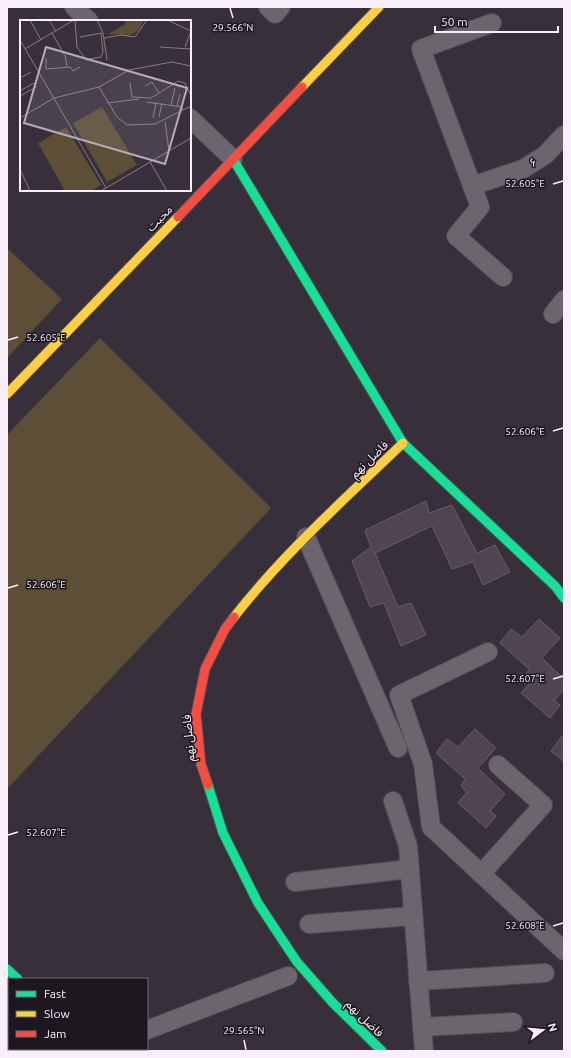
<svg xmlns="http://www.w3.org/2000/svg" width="571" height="1058" font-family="Ubuntu,'Noto Sans Arabic',sans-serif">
<rect width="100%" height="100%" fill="#372f3a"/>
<g fill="#5c4e37">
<path d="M7,248l55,51 -55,59z"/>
<path d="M100,338l171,170 -264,281v-354z"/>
</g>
<g fill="#4e4551" stroke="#655e67">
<path d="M426,501l3,12 23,-8 25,48 18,-8 15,27 -27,13 -10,-23 -21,7 -20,-43 -57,27 23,54 13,-4 15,32 -25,11 -17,-43 -14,4 -18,-46 19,-14 -6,-17z"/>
<path d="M539,619l21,19 -18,20 22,21v10l-10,12 6,4 -10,13 -29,-25 10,-11 -6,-6 4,-7 -29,-26 11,-14 11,8z"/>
<path d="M475,729l21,19 -18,20 27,26 -15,17 6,5 -10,12 -28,-25 9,-11 -6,-6 4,-7 -29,-26 11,-14 11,8z"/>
<path d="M562,736l2,1v25l-13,-11z"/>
</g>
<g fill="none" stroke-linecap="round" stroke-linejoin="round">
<defs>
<g id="street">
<path d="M74,7l15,14"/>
<path d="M268,7l7,7 6,-7"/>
<path d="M492,23l-71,26 59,158 -24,29 47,41"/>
<path d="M190,118l43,41"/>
<path d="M472,186l51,-17 22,-14 19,-20"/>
<path d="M553,314l11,-14"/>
<path d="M306,537l92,211"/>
<path d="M488,652l-89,43 24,69 8,63 133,124"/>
<path d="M393,801l15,45 16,205"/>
<path d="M481,874l62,-69 -45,-40"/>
<path d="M295,882l114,-13"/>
<path d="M309,924l104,-8"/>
<path d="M418,981l127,-8"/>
<path d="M422,1027l91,-5"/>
<path d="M147,1030l141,-54"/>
<path d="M112,1051l3,-2"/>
</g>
<g id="fast">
<path d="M233,159l170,284 152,143 9,12"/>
<path d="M208,785l15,48 35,70 39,59 36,41 49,48"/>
<path d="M7,969l11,10"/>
<path d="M91,1049l2,2"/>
</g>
<g id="slow">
<path d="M302,87l77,-80"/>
<path d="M7,394l171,-177"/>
<path d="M234,617c50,-64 111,-118 169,-174"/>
</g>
<g id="jam">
<path d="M178,217l124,-130"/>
<path d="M208,785l-7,-21 -5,-50 9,-45 20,-40 9,-12"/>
</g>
</defs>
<use href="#street" stroke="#534c55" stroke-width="20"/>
<use href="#fast" stroke="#534c55" stroke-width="11"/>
<use href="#slow" stroke="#534c55" stroke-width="11"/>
<use href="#jam" stroke="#534c55" stroke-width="11"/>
<use href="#street" stroke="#6c656e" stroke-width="18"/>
<use href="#fast" stroke="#16e098" stroke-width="9"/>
<use href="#slow" stroke="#ffcf43" stroke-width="9"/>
<use href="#jam" stroke="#f24e42" stroke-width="9"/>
</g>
<path fill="none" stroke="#f9effb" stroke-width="1.5" d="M230,8l3,10M553,184l10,-3M8,340l10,-3M553,431l10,-3M8,588l10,-3M553,679l10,-3M8,835l10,-3M553,926l10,-3M244,1040l2,10"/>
<g text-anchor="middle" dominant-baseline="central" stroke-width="3" stroke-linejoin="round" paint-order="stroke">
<g font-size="12" fill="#f9effb" stroke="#1d171f">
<text transform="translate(533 162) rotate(-33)">۶</text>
<text transform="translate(159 218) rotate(-46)">محبت</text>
<text transform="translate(369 459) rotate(-44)">فاضل نهم</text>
<text transform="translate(188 738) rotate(-95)">فاضل نهم</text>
<text transform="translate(365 1018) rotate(44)">فاضل نهم</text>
</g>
</g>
<g transform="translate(20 20)">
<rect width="171" height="171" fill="#372f3a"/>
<path d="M104,0h20l-5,10 -8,5 -23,-1 18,-10zM82,87l35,58 -30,17 -34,-59zM46,107l35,58 -10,6h-26l-27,-48z" fill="#5c4e37"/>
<path fill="none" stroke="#857c87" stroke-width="1" d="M10,0l11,20M29,0l7,11M55,0l2,27 10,14M77,0l6,13 4,27M147,0l24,11M32,13l13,23 2,11M60,17l22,-4M84,18l17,-3 14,2 12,-17M0,20l86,148M140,27l31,2M165,27l6,-16M5,29l49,-29M26,38v11l24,-2 3,4 7,-4M69,39l12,-2 2,-5 -2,-19M0,58l11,-6M110,63l2,14 19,1 27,-17 7,2 6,13M125,66l7,-4 7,11M79,67l18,30 10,8 28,-1 36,-18M0,71l14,-8 2,4 -16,9M126,82l36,5 2,3M87,83l32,-4M151,85l4,-17M157,86l3,-12M139,97l3,-14M0,98l34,-20 45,-11 30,-17 43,-8 19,4M133,98l3,-16M145,102l4,29M130,142l17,29M0,149l10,22M81,171l90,-53"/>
<path fill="#b5acb7" fill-opacity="0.15" stroke="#b5acb7" stroke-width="2" d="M26,27l141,41 -22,76 -141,-41z"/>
<rect width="171" height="171" fill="none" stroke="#f9effb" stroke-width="2"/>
</g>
<g font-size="10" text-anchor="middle" fill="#f9effb" stroke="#1d171f" stroke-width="3" stroke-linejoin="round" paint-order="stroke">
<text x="233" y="31">29.566°N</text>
<text x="525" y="187">52.605°E</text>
<text x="46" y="341">52.605°E</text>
<text x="525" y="435">52.606°E</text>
<text x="46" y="588">52.606°E</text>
<text x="525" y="682">52.607°E</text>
<text x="46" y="836">52.607°E</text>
<text x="525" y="929">52.608°E</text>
<text x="244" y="1034">29.565°N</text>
</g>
<rect width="571" height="1058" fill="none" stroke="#f9effb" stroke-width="16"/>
<rect x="8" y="978" width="140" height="72" fill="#1d171f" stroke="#756d77"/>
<rect x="16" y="991" width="20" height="6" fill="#16e098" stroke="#756d77"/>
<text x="44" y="998" font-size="12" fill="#f9effb">Fast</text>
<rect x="16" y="1011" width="20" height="6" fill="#ffcf43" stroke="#756d77"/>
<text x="44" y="1018" font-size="12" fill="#f9effb">Slow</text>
<rect x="16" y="1031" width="20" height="6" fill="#f24e42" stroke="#756d77"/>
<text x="44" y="1038" font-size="12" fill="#f9effb">Jam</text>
<g transform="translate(543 1030) rotate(74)" stroke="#1d171f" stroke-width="3" paint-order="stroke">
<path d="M0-3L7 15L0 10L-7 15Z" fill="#f9effb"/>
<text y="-6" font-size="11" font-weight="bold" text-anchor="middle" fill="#f9effb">N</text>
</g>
<path d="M435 26v6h123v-6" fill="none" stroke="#f9effb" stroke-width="2"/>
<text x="441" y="26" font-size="12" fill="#f9effb" stroke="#1d171f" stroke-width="3" paint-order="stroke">50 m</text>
</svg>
